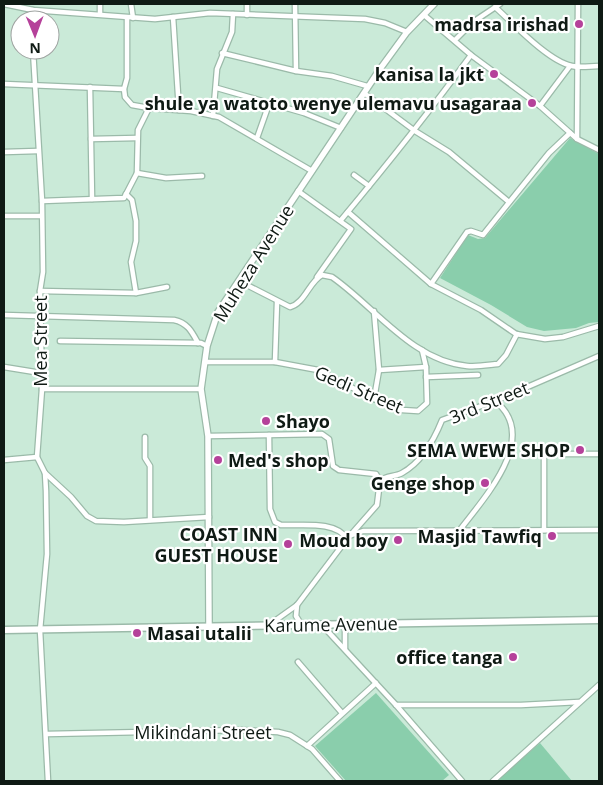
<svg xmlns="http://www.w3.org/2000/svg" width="603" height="785" font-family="'Open Sans',sans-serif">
<rect width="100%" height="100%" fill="#caead8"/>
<g fill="#8aceac">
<path d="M570,138l29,16v168l-10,1 -13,5 -32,3 -17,-4 -36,-22 -51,-27 28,-43 10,4 7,-1z"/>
<path d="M376,693l73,82 -7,6h-96l-31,-35z"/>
<path d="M540,743l32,38h-76z"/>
</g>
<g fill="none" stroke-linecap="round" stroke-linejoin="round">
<defs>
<g id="minor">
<path d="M4,4l29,6 122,9 55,-6 155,6 20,4 22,9"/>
<path d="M100,4v10"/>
<path d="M131,4l2,14"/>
<path d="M295,4l1,67"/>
<path d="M495,7c19,17 53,54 77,59 9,2 18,0 27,0"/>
<path d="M247,15v-11"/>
<path d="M424,15l47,40 69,51 37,33 22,11"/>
<path d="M173,17l6,93"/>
<path d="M127,18v60l-3,11 1,8 7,8 17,3"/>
<path d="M33,20v-10"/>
<path d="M455,40l18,-18 27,-18"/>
<path d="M33,50l9,151 1,71 -3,19 2,98 -5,68 8,16 1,18 1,63 -7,76 8,151"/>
<path d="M222,53l74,18 36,5 35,10"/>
<path d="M4,84l120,5"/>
<path d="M90,87l2,112"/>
<path d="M217,88l87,25 37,15"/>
<path d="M364,93l51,38 34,21 60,50"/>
<path d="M540,106l30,-40"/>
<path d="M213,116l4,-47 15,-37 1,-18"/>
<path d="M257,138l12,-34"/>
<path d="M91,139l46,-1"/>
<path d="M577,139l1,-135"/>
<path d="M4,152l34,-1"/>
<path d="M137,173l29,5 36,-2"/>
<path d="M354,175l15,11"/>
<path d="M298,191l53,38 -34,48"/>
<path d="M126,194l6,6 4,21v20l-5,21 5,31"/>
<path d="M42,201l82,-3 13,-25 1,-43 11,-22 42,3 28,6 93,54"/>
<path d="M348,212l83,72 50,26 35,24 29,5 18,-2 36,-11"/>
<path d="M4,216h37"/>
<path d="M341,220c45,-54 89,-109 130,-165"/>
<path d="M239,281l51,26c15,-4 19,-25 32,-32l10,2c42,29 80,84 135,89 11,1 21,-1 31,-2l8,-9 11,-21"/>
<path d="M431,284l36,-52 4,-1 12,4 66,-82 21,-20"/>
<path d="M40,291l96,2 31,-6"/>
<path d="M374,311l5,59 -5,29"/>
<path d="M4,315l170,5c14,3 18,12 24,23"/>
<path d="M60,341l141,2 6,3"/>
<path d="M206,362h69l43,8 56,29 28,11 16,1 9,-8 -1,-36 -4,-17"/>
<path d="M275,362l2,-60"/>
<path d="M4,367l37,6"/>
<path d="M379,370l47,-3"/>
<path d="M426,377l52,-2"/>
<path d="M42,389h159"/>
<path d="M269,435l1,74 5,13 6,3c19,1 55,-5 66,14"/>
<path d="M208,436l114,-2 7,5 4,27 6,4 37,4 4,7"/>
<path d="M145,437v21l5,8v54"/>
<path d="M4,460l33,-3"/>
<path d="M45,473l26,24 16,19 9,5 28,1 85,-5"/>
<path d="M544,530v-80l2,-1 20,5h33"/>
<path d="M459,531c25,-33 82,-94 36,-130"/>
<path d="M352,535l11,-4 236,-1"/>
<path d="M297,605l-1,11 5,8"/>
<path d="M321,624l75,81 66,76"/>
<path d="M269,625l28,-20 50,-66 30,-34 3,-24c6,-6 15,-4 22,-8 20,-11 32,-33 40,-53l53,-19 104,-45"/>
<path d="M345,649v-25"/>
<path d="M298,662l44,51"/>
<path d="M396,705h125l58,-3"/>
<path d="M47,734l194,-4 37,2 12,3 22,14 28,32"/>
<path d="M307,746l69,-63"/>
<path d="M493,781l106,-96"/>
</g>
<path id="tertiary" d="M209,626l-1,-190 -7,-47 6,-43 11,-34 162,-243 27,-37 27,-28"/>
<path id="secondary" d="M4,630l595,-10"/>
</defs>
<use href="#minor" stroke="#9bbaa9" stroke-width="7"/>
<use href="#tertiary" stroke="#9bbaa9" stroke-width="8"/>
<use href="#secondary" stroke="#9bbaa9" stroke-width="9"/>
<use href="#minor" stroke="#fff" stroke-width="4.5"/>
<use href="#tertiary" stroke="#fff" stroke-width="5.5"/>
<use href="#secondary" stroke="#fff" stroke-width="6"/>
</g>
<g fill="#b5419a" stroke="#fff" stroke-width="2">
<circle cx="579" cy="24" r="5"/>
<circle cx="494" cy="74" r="5"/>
<circle cx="532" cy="103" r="5"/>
<circle cx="266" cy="421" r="5"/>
<circle cx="580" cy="450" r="5"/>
<circle cx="218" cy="460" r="5"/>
<circle cx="485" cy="483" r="5"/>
<circle cx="552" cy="536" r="5"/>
<circle cx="398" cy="540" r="5"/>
<circle cx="288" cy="544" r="5"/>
<circle cx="137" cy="633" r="5"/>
<circle cx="513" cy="657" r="5"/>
</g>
<g text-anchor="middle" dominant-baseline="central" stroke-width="4.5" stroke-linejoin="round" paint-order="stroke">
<g font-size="18" font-weight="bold" fill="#0f1a14" stroke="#fff" text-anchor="end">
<text x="569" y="24">madrsa irishad</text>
<text x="484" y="74">kanisa la jkt</text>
<text x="522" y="103">shule ya watoto wenye ulemavu usagaraa</text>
<text x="276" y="421" text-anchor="start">Shayo</text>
<text x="570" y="450">SEMA WEWE SHOP</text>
<text x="228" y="460" text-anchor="start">Med's shop</text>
<text x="475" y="483">Genge shop</text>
<text x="278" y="534">COAST INN<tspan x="278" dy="21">GUEST HOUSE</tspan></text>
<text x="542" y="536">Masjid Tawfiq</text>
<text x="388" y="540">Moud boy</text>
<text x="147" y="633" text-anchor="start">Masai utalii</text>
<text x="503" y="657">office tanga</text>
</g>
<g font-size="18" fill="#0f1a14" stroke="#fff">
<text transform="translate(253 263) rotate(-58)">Muheza Avenue</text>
<text transform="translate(40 341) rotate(-90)">Mea Street</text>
<text transform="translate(359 389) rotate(23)">Gedi Street</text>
<text transform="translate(489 402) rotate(-22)">3rd Street</text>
<text transform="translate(331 624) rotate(-1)">Karume Avenue</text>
<text x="203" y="732">Mikindani Street</text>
</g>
</g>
<rect width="603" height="785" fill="none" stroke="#0f1a14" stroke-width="10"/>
<g transform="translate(35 35) rotate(179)"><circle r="24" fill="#ffffff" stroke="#9fa3a1"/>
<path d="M0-4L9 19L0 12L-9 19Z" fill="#b5419a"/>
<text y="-8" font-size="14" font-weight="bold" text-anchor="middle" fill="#0f1a14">N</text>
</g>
</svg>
